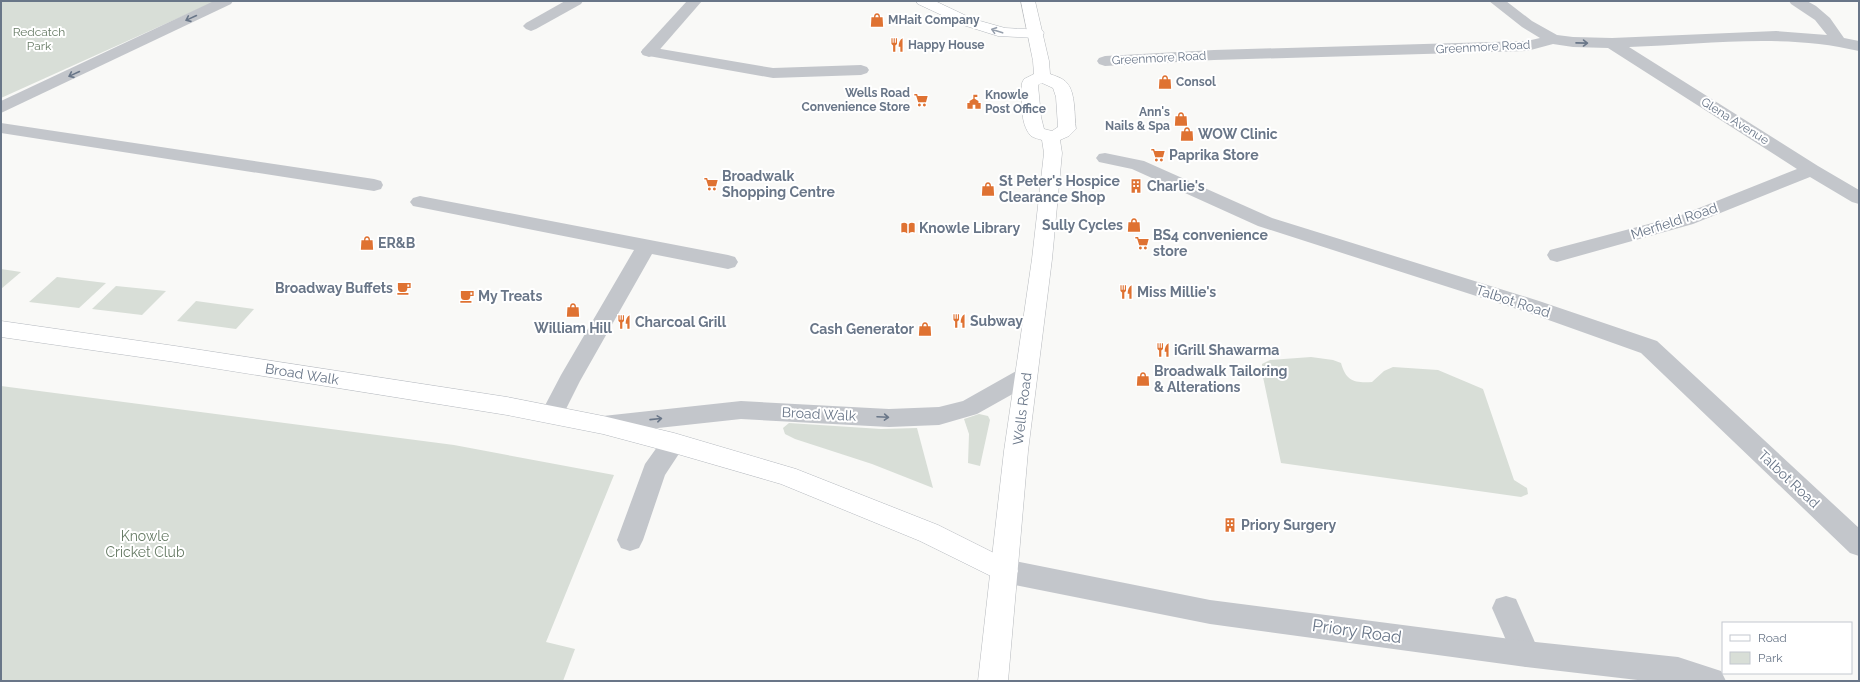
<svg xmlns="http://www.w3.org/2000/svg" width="1860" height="682" font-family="Raleway,sans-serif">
<rect width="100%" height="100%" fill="#f9f9f7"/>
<g fill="#d8ded7">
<path d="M1,1h215l-215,97z"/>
<path d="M1,269l20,3 -20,17z"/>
<path d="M57,277l49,6 -27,25 -50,-6z"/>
<path d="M116,286l50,5 -24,24 -50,-6z"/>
<path d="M196,301l58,8 -18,20 -59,-8z"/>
<path d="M1311,357l22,3 8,3c5,18 13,20 31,19l12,-11 9,-4 45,3 45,19 31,91 13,8 1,6 -7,3 -240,-34 -18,-86 -1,-13 8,-4z"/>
<path d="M1,386l453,59 160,30 -68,167 29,7 -12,32h-562z"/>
<path d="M979,414l9,2 2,4 -10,46 -12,-3 1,-29 -5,-15z"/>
<path d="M789,423l92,6 36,-1 16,60 -61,-24 -77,-25 -10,-5 -2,-6z"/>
</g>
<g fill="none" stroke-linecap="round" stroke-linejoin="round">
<defs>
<g id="secondary">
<path d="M916,1h19l38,18 32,9 37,2 2,3 -2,3 -6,2 -38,-2 -35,-11 -45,-21z"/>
<path d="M1,321l174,25 332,51 96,19 71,17 122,36 142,56 76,38 4,8 -4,8 -9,4 -85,-42 -139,-57 -107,-31 -71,-19 -96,-19 -332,-53 -174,-25z"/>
</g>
<path id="highway" d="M1021,1h14l14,60 1,13c5,2 13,4 17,9 9,10 7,33 9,46l-7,7 -9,4 2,13 -10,106 -24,192 -20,230h-30l26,-230 28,-192 12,-106 -2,-13c-3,-1 -8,-2 -11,-4 -12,-13 -9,-38 -9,-53l2,-4 10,-5 -1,-13zM1042,83l11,5 3,9 2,30 -6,4 -8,-2 -3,-12 -3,-32z"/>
</defs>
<use href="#secondary" stroke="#b5b9bf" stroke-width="1"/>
<use href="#highway" stroke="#b6b9bd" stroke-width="1"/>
<g fill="#c3c6cb" fill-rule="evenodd">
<path d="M214,1h19l-2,3 -230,109v-12z"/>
<path d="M565,1h18l-2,3 -45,25 -5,2 -5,-2 -3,-3 3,-3z"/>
<path d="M649,47l124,21 88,-3 6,2 2,3 -2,3 -6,2 -88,3 -130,-23 -2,-3 2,-3z"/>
<path d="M1,123l373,56 7,2 2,4 -2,4 -7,2 -373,-58z"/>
<path d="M420,196l308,59 7,2 3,5 -3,5 -7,2 -76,-15 -72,127 -20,40 -8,3 -8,-3 -4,-6 21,-40 73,-125 -221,-44 -3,-4 3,-4z"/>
<path d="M674,433l9,3 3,7 -21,32 -22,65 -4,8 -9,3 -9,-3 -4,-8 28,-76 20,-28z"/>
<path d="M1506,596l10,3 24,55 -4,9 -10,4 -10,-4 -24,-55 4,-9z"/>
</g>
<g fill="#c3c6cb" fill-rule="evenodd">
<path d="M687,1h15l-47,54 -6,2 -6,-2 -2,-3 2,-3z"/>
<path d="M1489,1h17l26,20 25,14 16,2 39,1 164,-7 51,4 -12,-15 -24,-16 -2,-3h18l9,5 14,12 14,20 15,3v10c-74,-18 -154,-7 -230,-4l189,119 41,24v14l-7,-2 -42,-25 -117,47 -136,38 -7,-2 -3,-5 3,-5 129,-34 118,-47 -189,-121 -35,-1 -20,-3 -26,7 -313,9 -109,6 -6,-2 -2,-3 2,-3 6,-2 109,-6 313,-9 13,-3 -18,-11z"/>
<path d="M1105,153l39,8 128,57 267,83 118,40 202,187v28l-9,-3 -209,-200 -118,-42 -265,-85 -126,-57 -33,-7 -3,-4 3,-4z"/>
<path d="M1026,368l8,2 3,6 -3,6 -57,32 -38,11 -50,2 -148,-8 -138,15 -8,-2 -4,-7 4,-7 8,-2 138,-15 148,8 50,-2 24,-6 55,-31z"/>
<path d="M1005,559l205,41 316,41 152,16 43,14 5,10h-80l-120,-14 -316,-43 -205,-41 -9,-4 -4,-8 4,-8z"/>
</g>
<use href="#secondary" fill="#fff" fill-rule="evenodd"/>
<use href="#highway" fill="#fff" fill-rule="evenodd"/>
</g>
<defs><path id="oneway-shaft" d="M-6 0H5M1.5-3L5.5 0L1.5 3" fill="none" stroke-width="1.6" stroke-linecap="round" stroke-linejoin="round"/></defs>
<g stroke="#697688">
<use href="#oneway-shaft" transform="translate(191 18) rotate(155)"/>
<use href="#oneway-shaft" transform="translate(1582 43) rotate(1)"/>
<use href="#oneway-shaft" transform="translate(74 74) rotate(155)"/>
<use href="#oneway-shaft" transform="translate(883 417) rotate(3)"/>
<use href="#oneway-shaft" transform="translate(656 419) rotate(-6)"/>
</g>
<use stroke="#969fac" href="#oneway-shaft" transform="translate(997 31) rotate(-162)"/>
<defs>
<symbol id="shop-bare" viewBox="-9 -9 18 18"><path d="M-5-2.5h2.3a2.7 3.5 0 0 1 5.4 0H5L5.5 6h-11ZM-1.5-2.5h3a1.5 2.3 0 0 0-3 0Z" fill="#df7232" stroke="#fff" stroke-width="2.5" paint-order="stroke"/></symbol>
<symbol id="restaurant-bare" viewBox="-9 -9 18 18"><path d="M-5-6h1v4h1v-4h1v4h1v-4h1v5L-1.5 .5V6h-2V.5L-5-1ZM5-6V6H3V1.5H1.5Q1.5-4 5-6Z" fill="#df7232" stroke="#fff" stroke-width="2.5" paint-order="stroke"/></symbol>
<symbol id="supermarket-bare" viewBox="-9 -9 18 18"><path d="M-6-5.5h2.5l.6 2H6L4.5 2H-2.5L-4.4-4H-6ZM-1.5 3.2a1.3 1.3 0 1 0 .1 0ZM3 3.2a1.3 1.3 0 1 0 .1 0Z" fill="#df7232" stroke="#fff" stroke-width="2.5" paint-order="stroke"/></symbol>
<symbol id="civic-bare" viewBox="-9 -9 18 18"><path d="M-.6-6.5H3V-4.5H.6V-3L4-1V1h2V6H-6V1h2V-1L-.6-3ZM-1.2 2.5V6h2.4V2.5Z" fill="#df7232" stroke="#fff" stroke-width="2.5" paint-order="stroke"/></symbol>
<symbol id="building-bare" viewBox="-9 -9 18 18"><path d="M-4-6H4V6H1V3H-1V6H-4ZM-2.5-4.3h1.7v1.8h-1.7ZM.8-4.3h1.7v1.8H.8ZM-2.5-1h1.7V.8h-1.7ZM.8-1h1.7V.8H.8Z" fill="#df7232" stroke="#fff" stroke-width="2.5" paint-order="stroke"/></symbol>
<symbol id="library-bare" viewBox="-9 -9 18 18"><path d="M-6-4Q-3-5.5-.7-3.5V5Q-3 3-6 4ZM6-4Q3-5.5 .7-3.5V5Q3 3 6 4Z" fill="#df7232" stroke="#fff" stroke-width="2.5" paint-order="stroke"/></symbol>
<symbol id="cafe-bare" viewBox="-9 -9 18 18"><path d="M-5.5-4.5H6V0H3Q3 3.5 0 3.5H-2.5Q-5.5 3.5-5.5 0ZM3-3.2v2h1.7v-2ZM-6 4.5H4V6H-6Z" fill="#df7232" stroke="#fff" stroke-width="2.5" paint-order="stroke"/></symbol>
</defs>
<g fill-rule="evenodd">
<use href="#shop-bare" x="867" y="10" width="20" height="20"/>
<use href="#restaurant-bare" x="887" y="35" width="20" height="20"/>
<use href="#shop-bare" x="1155" y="72" width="20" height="20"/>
<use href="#supermarket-bare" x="911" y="90" width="20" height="20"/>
<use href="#civic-bare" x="964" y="92" width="20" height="20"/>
<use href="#shop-bare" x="1171" y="109" width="20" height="20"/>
<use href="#shop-bare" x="1177" y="124" width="20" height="20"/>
<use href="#supermarket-bare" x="1148" y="145" width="20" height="20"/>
<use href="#supermarket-bare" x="701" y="174" width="20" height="20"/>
<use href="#building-bare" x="1126" y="176" width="20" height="20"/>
<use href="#shop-bare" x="978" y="179" width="20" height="20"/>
<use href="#shop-bare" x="1124" y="215" width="20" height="20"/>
<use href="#library-bare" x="898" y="218" width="20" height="20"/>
<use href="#shop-bare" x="357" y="233" width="20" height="20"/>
<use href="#supermarket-bare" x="1132" y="233" width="20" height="20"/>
<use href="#cafe-bare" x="394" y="278" width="20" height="20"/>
<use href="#restaurant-bare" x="1116" y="282" width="20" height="20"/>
<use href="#cafe-bare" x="457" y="286" width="20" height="20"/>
<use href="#shop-bare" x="563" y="300" width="20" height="20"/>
<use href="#restaurant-bare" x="949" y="311" width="20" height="20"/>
<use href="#restaurant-bare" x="614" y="312" width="20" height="20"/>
<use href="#shop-bare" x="915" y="319" width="20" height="20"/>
<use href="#restaurant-bare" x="1153" y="340" width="20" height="20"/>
<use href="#shop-bare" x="1133" y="369" width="20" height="20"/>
<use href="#building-bare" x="1220" y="515" width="20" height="20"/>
</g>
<g text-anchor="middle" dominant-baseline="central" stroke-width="4" stroke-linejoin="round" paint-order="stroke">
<g font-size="12" font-weight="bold" fill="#697688" stroke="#fff" text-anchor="start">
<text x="888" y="20">MHait Company</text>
<text x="908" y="45">Happy House</text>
<text x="1176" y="82">Consol</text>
<text x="910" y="93" text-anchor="end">Wells Road<tspan x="910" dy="14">Convenience Store</tspan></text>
<text x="985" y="95">Knowle<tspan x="985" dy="14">Post Office</tspan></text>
<text x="1170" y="112" text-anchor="end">Ann's<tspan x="1170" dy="14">Nails &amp; Spa</tspan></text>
</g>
<g font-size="12" fill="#667a64" stroke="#fff">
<text x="39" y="32">Redcatch<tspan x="39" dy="14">Park</tspan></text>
</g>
<g font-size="12" fill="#697688" stroke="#fff">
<text transform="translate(1483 47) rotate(-3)">Greenmore Road</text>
<text transform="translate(1159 58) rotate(-3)">Greenmore Road</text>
<text transform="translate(1735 121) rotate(32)">Glena Avenue</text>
</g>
<g font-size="14" font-weight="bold" fill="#697688" stroke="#fff" text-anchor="start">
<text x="1198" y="134">WOW Clinic</text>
<text x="1169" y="155">Paprika Store</text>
<text x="722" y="176">Broadwalk<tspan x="722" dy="16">Shopping Centre</tspan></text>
<text x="999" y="181">St Peter's Hospice<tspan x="999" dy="16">Clearance Shop</tspan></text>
<text x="1147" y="186">Charlie's</text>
<text x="1123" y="225" text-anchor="end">Sully Cycles</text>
<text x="919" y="228">Knowle Library</text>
<text x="1153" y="235">BS4 convenience<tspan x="1153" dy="16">store</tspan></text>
<text x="378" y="243">ER&amp;B</text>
<text x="393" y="288" text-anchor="end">Broadway Buffets</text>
<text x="1137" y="292">Miss Millie's</text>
<text x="478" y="296">My Treats</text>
<text x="970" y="321">Subway</text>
<text x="635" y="322">Charcoal Grill</text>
<text x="573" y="328" text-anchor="middle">William Hill</text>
<text x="914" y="329" text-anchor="end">Cash Generator</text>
<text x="1174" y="350">iGrill Shawarma</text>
<text x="1154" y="371">Broadwalk Tailoring<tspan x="1154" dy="16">&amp; Alterations</tspan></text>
<text x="1241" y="525">Priory Surgery</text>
</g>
<g font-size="14" fill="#697688" stroke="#fff">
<text transform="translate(1674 221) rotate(-18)">Merfield Road</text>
<text transform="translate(1513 301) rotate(18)">Talbot Road</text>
<text transform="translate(302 374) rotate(9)">Broad Walk</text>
<text transform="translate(1022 409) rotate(-83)">Wells Road</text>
<text transform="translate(819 414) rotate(3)">Broad Walk</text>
<text transform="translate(1789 479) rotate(43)">Talbot Road</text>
</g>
<g font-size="14" fill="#667a64" stroke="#fff">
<text x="145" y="536">Knowle<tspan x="145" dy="16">Cricket Club</tspan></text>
</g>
<g font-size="17" fill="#697688" stroke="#fff">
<text transform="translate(1357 631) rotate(8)">Priory Road</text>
</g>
</g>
<rect width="1860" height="682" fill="none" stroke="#697688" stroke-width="4"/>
<rect x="1722" y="622" width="130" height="52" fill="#ffffff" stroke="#c3c8cf"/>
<rect x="1730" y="635" width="20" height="6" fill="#ffffff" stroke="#c3c8cf"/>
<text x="1758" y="642" font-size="12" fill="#697688">Road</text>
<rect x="1730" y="652" width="20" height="12" fill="#d8ded7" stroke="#c3c8cf"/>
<text x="1758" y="662" font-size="12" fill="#697688">Park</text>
</svg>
